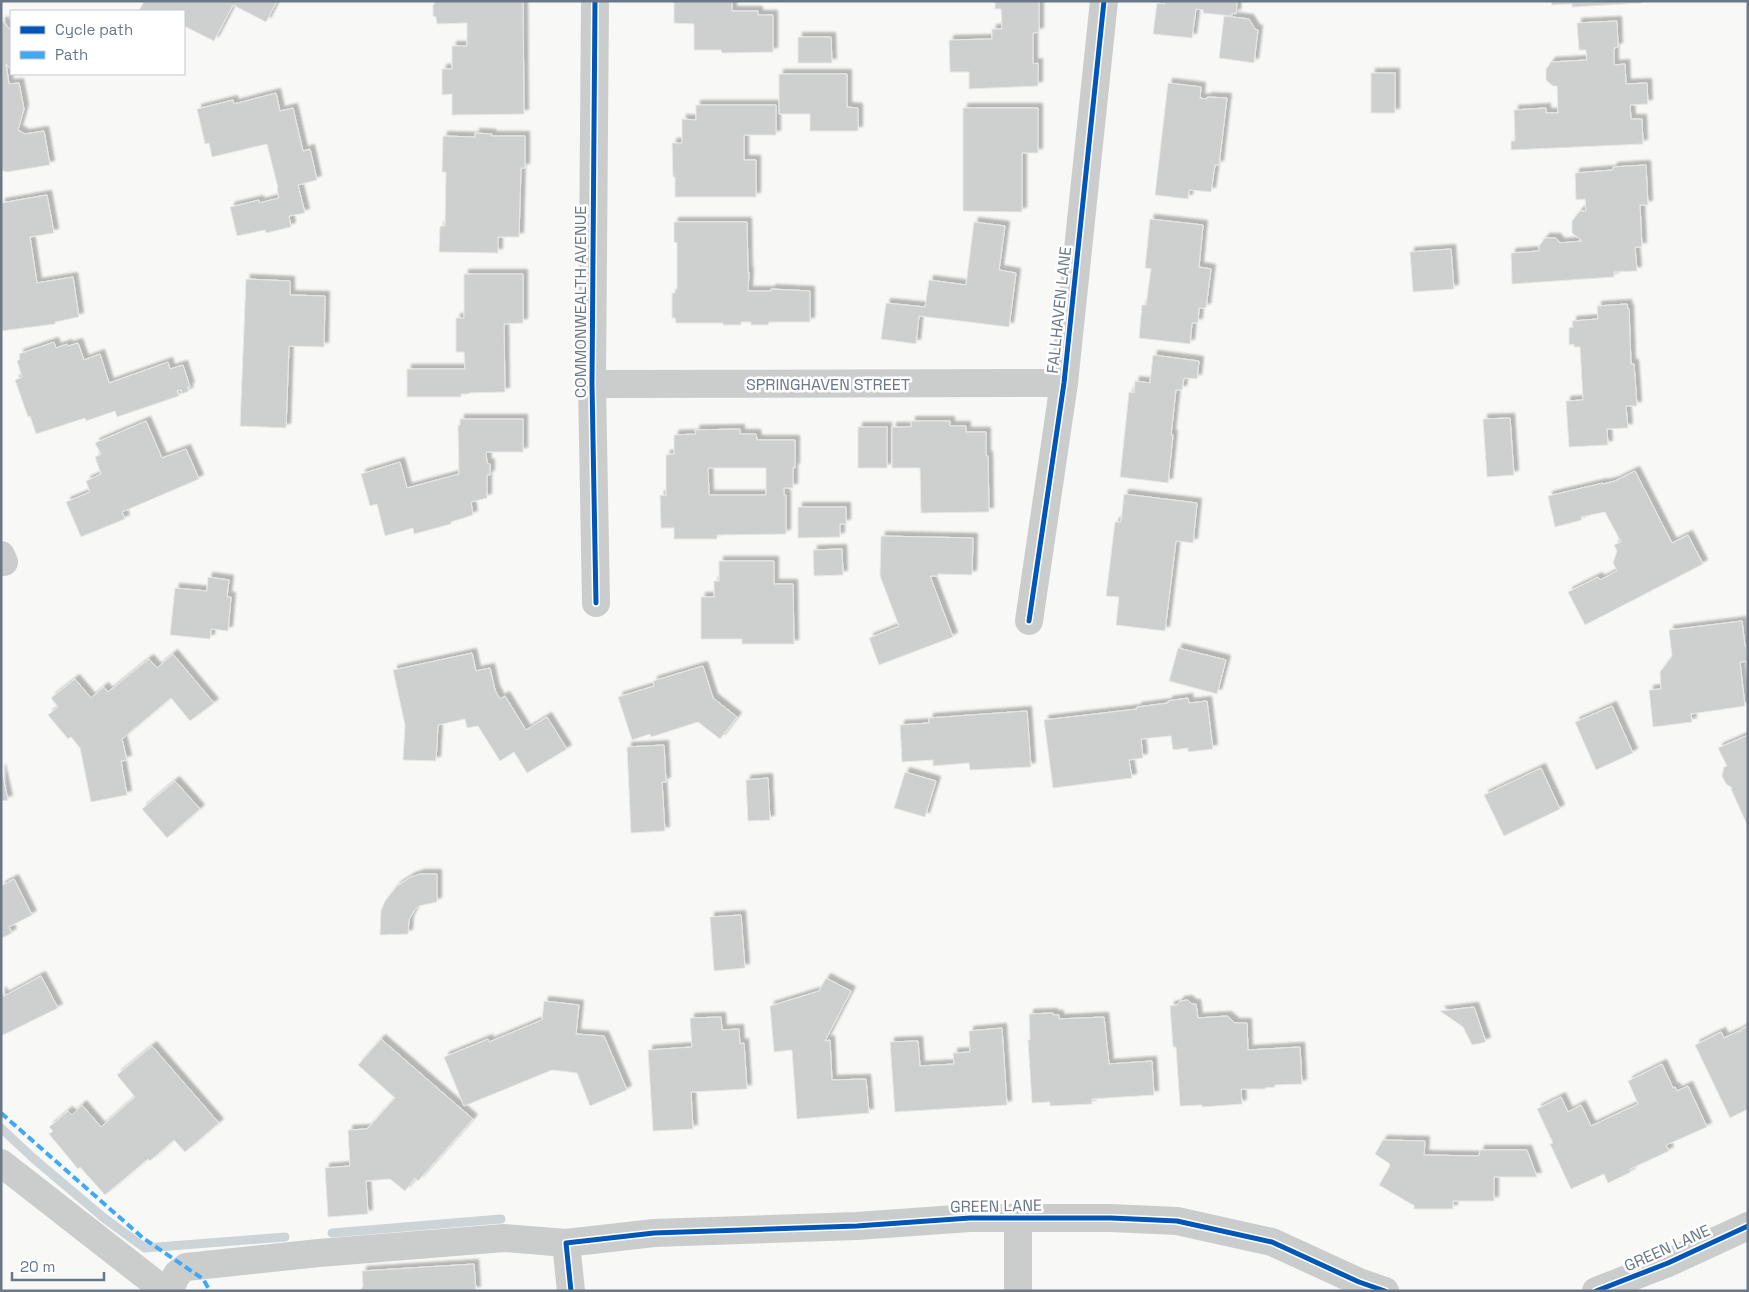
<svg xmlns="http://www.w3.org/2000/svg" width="1749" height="1292" font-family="'Space Grotesk',sans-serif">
<defs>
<filter id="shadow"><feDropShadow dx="4.5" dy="-4.5" stdDeviation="1" flood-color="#0004"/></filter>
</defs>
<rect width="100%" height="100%" fill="#f8f8f7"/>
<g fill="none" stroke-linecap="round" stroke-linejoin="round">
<g stroke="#cdd4d7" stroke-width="9">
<path d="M1,1128l32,30 71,60 41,30 140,-11"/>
<path d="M332,1233l169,-14"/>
</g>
</g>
<g fill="#ced0d0" stroke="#e8e8e6" fill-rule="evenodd" filter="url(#shadow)">
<path d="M144,1h133l-11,21 -33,-17 -19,36 -30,-15v-15h-45z"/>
<path d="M436,1h87l1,113 -72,1v-21l-10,1v-26h10v-23h15v-23l-30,1 -1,-7 -3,-1v-11z"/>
<path d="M674,1h58v10h26v4h15v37l-51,1 -1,-3h-27v-26l-20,-1z"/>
<path d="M995,1h44v31l-6,1v31l5,-1v23l-69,3v-17h-19l-1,-32 43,-1v-10h10l-1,-20h-6z"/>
<path d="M1164,1h73l-1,13 -4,-1v3l-29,-3v-3l-7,-1 -4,29 -39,-4 4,-31 7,1z"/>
<path d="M1551,1h91v2l-70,4v-3l-20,1z"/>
<path d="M1224,16l25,3 6,10 3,1 -4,33 -35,-5z"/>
<path d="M3,21l8,10v39l-5,-6 3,20 10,-1 5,26 -6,21 7,4 19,-3 6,34 -43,7 -6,-2v-148z"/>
<path d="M1617,21l1,26 -4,1v17l11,-1 1,20 21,-1 1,21 -18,1 1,14h11l1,25 -132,6v-9h4l-1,-31 32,-2v5h12l-1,-27h-4l-7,-6v-11l5,-7 36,-2 -1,-10h-7l-2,-27z"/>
<path d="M798,37h33l1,26h-34z"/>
<rect x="1371" y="73" width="24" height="40"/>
<path d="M779,74h68v33l11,1v23h-48v-17h-31z"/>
<path d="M1168,83l33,4 -1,11 7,1v-2l20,1 -8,67h-4l-4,27 -22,-2 -1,9 -33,-4z"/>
<path d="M276,93l4,18 13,-3 10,43 7,-2 7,31 -19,5 7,28 -16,3 2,11 -25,6 -1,-3 -28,6 -7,-29 29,-7v3l20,-5 -2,-10h1l-11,-44 -55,13 -3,-14 -4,1 -8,-35 36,-9 1,4z"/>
<path d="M696,105h80v30h-32v25h12v37h-81v-20h-2l-1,-34h10v-24l14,1z"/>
<path d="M963,108h75v45h-16v59l-59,-1z"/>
<path d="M475,133l17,1 -1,2h34v32h-4l-2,69h-21v16l-59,-1 1,-26h5l1,-54h-4l1,-36 32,1z"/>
<path d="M1646,165l2,40h-8l2,42h-7l2,24 -23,1v5l-102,7 -1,-31 28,-2v-5l6,-8h11l4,5 22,-2 -10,-8v-12l8,-10h6l-1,-12 -9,1 -1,-27 38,-3v-3z"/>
<path d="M47,195l7,38 -24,4 7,46 36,-6 6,40 -24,5v2l-54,7v-128z"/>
<path d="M1150,219l53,6 -4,42 12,2 -5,39h-7l-1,15h-6l-2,21 -51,-6 3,-33h4l5,-36 -6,-1z"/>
<path d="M674,222h73l1,51 1,-1 -1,19h23v-2l39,2v31h-41l-1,3h-17v-3h-10v3h-18v-2h-47l-1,-5h-3v-25h3v-4h2v-46l-3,-1z"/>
<path d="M974,222l31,4 -6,44 17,3 -7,54 -90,-11 -3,28 -35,-5 5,-36 39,4 4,-27 37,5z"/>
<path d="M1451,249l3,40 -41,3 -3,-40z"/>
<path d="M464,274h59v49l-19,1 1,68 -36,1 -1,1h-7v3h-54v-28h58l-1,-17h-8v-34h8z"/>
<path d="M246,279l44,2v14l35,1 -1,51 -35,-1 -3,82 -46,-2z"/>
<path d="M1627,304l1,5h1l2,55h3l3,42h-11l2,22 -21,1 1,16 -39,2 -3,-46 17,-1 -3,-53h-6v-3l-5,1v-17l4,-1 -1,-6 26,-2 -1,-13z"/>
<path d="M54,342l2,6 11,-4 1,2 10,-3 6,17 16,-6 9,29 59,-21 2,7 13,-4 7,22h-3l2,4 -7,3 -1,-4 -4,1 2,5 -62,21 -2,-6 -29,10 -1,-3 -49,16 -6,-18 -2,1 -13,-37 7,-3 -5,-16 3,-2 -1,-5z"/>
<path d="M1153,355l46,6 -2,18 -13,-1 -2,12h-6l-5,45h2l-5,48 -48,-6 9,-85 5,1 1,-12 15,2z"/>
<path d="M1510,418l4,57 -27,2 -4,-58z"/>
<path d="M460,419h63v33h-37l1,11 3,1v11h-3v23l-16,4 2,13 -22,7v2l-37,10 -1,-6 -28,8 -8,-32 -7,2 -9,-32 39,-12 7,26 52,-14 -1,-49h2z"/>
<path d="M146,421l16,37 24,-9 13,30 -77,33 3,7 -44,18 -15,-35 24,-10 -4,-11 15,-7 -6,-17 6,-3 -6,-11z"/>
<path d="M911,421h39v5h16v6h20v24h2l1,56 -68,1 -1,-45h-28v-41h19z"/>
<rect x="858" y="427" width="29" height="41"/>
<path d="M740,429v5h16l1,6h38v28l-2,-1v21h-9v7h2v39l-69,1v4h-43v-11h-13l-1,-33 6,1v-41l8,-1v-19l22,-1 -1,-4zM708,468h58v27h-57z"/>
<path d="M1635,471l37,72 16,-8 15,29 -118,61 -17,-33 30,-15 2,3 17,-9 -4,-8 4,-12 -3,-6 7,-3 -16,-30 -24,5 1,3 -27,7 -7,-31 55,-13v1l12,-3z"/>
<path d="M1124,494l73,9 -4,40 -17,-2 -11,90 -49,-6 3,-28 -13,-1 9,-74h6z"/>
<path d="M798,507h48v17h-6v13l-42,1z"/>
<path d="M881,536l92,2 -1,37 -34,-1v2h-8l23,61 -74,28 -10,-27 30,-12 -19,-50z"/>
<path d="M842,549l1,26 -29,1 -1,-26z"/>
<path d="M719,561h55v23h19l1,60h-52v-5h-41v-42h13v-16h5z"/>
<path d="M208,577l21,3 -2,17h4l-3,34 -17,-2 -1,10 -40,-4 5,-47 32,3z"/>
<path d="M1742,621l3,25 3,-1v16l-8,1 5,44 -54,8 1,8 -39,5 -4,-37 12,-1 -1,-17 12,-16 -3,-26z"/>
<path d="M1178,648l48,12 -9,34 -48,-13z"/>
<path d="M472,653l4,18 14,-3 5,22 5,9 5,-3 21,34 21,-13 20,32 -40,24 -13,-21 -14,9 -22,-35 -11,2 -2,-9 -27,6 -2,36 -33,-1 2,-35 -12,-55z"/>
<path d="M173,654l41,49 -24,18 -19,-23 -49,41 5,21 -6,1 6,34 -36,7 -11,-54 -9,-11 -3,2 -20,-24 10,-8 -7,-9 24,-19 16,19 13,-11 4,5 41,-33 8,9z"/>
<path d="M703,666l10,32 24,19 -17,22 -22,-17 -47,15 -1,-3 -18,6 -14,-43 36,-11 -1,-5z"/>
<path d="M1188,698l1,5 18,-2 6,48 -25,3v-4l-15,2 -2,-14 -30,3 2,19 -14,2 3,18 -79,10 -9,-68 93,-11v-2l31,-4v-2z"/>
<path d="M1612,706l21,47 -37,17 -21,-48z"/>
<path d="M1027,711l4,56 -61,3 -1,-7 -36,3v-6l-31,2 -2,-37 29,-2v-5z"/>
<path d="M1748,735v92l-17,-38h1l-1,-2 -5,-3 -4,-8 2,-9 3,-1 -9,-18z"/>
<path d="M664,745l2,37h-4l3,49 -34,2 -4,-86z"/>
<path d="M1541,768l19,41 -56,27 -20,-41z"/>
<path d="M1,769l7,31 -7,1z"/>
<path d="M905,772l31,9 -11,36 -31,-9z"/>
<path d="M768,778l2,42 -22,1 -2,-41z"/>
<path d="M175,781l25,28 -33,29 -25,-29z"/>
<path d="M420,874h17v28l-18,4 -5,5 -5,9 -1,14 -28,1 1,-24 4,-10 12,-15 14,-9z"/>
<path d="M14,879l18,36 -23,12 3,6 -10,5 -1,-52z"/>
<path d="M741,915l4,53 -31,3 -4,-54z"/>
<path d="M41,976l17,32 -57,28v-45l3,5z"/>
<path d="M826,978l25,13 -26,50 5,-1 2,40 34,-1 3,34 -72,6 -5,-69 -18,2 -4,-46 49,-15z"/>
<path d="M1188,1000l4,4h4l2,14 29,-2 8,7h12l1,27 52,-3 2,37 -27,1v2l-10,1 1,1h-25l1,15 -40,3v-2l-22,1 -4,-59h-3l-3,-41 7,-1 3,-4z"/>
<path d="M544,1001l35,4 -3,29 28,2 23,54 -37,16 -13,-33 -25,-3 -88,36 -20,-49 44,-18 1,3 53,-22z"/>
<path d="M1474,1007l12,35 -14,3 -9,-18 -23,-16z"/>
<path d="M1053,1013v2h6v4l45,-2 5,47 43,-3 2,34 -62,4v5l-42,2v-4l-18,1 -4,-63h2l-1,-26z"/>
<path d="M721,1017l1,13 17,-1 1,15 4,-1 3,46 -56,3 2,37 -40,2 -5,-81 44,-3 -2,-29z"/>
<path d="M1748,1026v83l-18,9 -35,-73 26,-13 3,6 15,-7 2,1 -1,-2z"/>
<path d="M1002,1028l5,77 -112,7 -5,-70 28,-1 2,25 34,-2 -1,-11 17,-1 -1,-21z"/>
<path d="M381,1039l92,80 -55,62 -3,-3 -10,13 -15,-12 -24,2 2,33 -40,3 -3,-49 25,-2 -2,-36 19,-1 28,-31 -37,-33z"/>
<path d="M152,1046l67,77 -34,29 -11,-12 -24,21 -2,-2 -43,36 -25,-28 -2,2 -29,-35 4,-3 -4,-4 19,-16 4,4 10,-10 19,22 34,-30 -18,-22z"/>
<path d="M1662,1064l11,24 2,-1 2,4 11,-5 19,41 -41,18 3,6 -39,18 1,3 -23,11 -4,-9 -33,15 -21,-45 3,-1 -16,-34 24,-12 7,15 13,-7 10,21 47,-22 -10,-23z"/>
<path d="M1383,1140l42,1 -1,14 55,1 1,-6h47l10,27h-43v24h-41v8h-39v-4l-3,-1 -32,-19 11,-19h-1l1,-2 -15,-10z"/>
<path d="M474,1264l2,27h-116l3,-5 -1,-15z"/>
</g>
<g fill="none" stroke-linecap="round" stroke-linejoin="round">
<g stroke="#cbcccc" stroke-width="28">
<path d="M595,1l-3,383 4,219"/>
<path d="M592,384l472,-1"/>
<path d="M1,555l3,7"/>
<path d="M1029,621l35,-238 40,-382"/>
<path d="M1,1163l164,128"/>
<path d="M1018,1218v73"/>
<path d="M566,1243l5,48"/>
<path d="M169,1291l8,-17 9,-7 133,-14 185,-15 62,5 88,-10 203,-7 113,-8h141l66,3 95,21 87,40 26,9"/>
<path d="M1596,1291l72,-28 80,-37"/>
</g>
<path stroke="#3fa9f5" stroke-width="4" stroke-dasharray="8 4" stroke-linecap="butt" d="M1,1113l142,125 60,41 7,12"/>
<defs>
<g id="cycleway">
<path d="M595,1l-3,383 4,219"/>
<path d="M1029,621l35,-238 40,-382"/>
<path d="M571,1291l-5,-48 88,-10 203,-7 113,-8h141l66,3 95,21 87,40 26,9"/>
<path d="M1596,1291l72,-28 80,-37"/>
</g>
</defs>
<use href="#cycleway" stroke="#fff" stroke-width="8"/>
<use href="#cycleway" stroke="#0057b8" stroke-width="5"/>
</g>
<g text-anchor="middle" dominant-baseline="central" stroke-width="5" stroke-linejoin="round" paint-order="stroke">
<g font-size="16" fill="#697786" stroke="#fff">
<text transform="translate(580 302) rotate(-90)">COMMONWEALTH AVENUE</text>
<text transform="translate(1059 310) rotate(-84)">FALLHAVEN LANE</text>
<text x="828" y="384">SPRINGHAVEN STREET</text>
<text transform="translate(996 1206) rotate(-1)">GREEN LANE</text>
<text transform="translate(1667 1248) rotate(-24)">GREEN LANE</text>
</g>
</g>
<rect width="1749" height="1292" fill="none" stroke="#697786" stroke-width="5"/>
<rect x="10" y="10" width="175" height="65" fill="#ffffff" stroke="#c3c9cf"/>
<rect x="20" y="26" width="25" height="8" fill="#0057b8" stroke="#c3c9cf"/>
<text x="55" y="35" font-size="15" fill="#697786">Cycle path</text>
<rect x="20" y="51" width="25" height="8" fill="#3fa9f5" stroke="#c3c9cf"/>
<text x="55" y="60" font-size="15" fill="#697786">Path</text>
<path d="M12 1272v8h92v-8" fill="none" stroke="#697786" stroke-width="2.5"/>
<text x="20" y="1272" font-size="15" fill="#697786" stroke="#ffffff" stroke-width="4" paint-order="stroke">20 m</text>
</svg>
